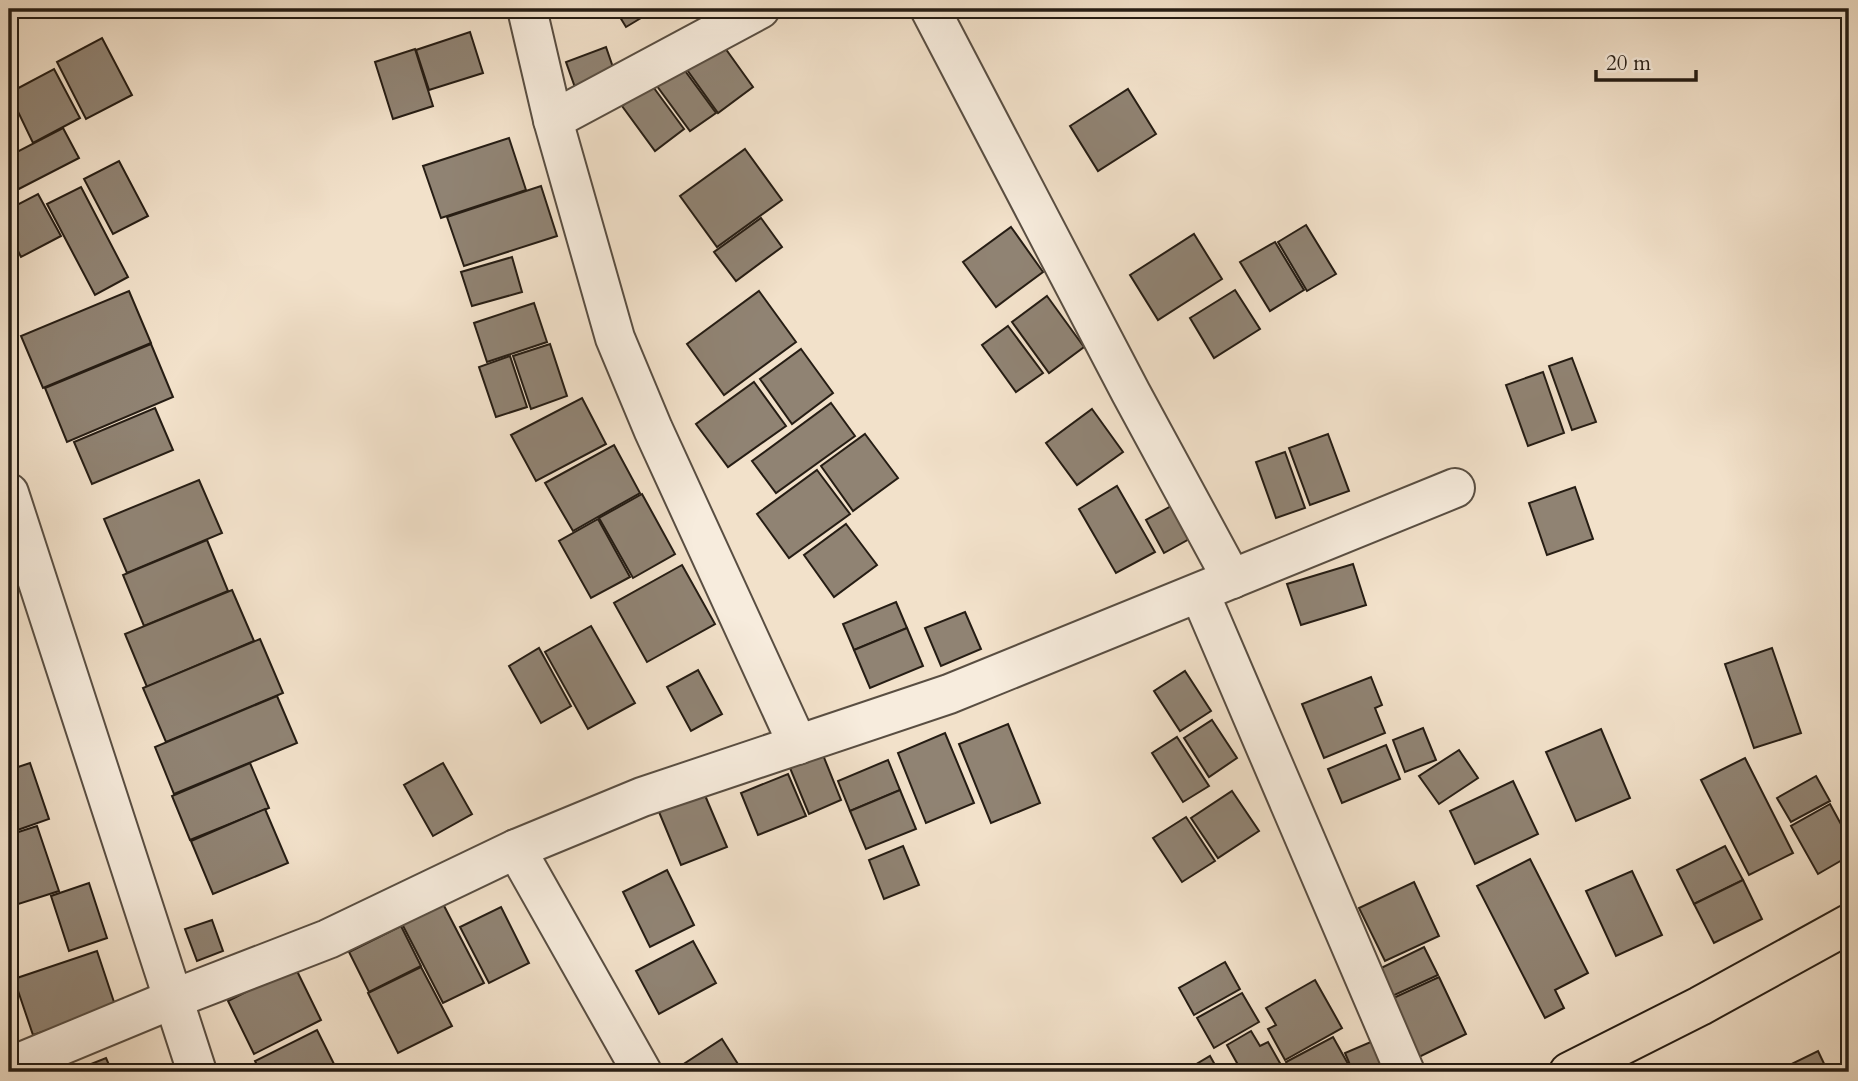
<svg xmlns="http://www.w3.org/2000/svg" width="1858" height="1081" font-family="Cardo,serif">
<rect width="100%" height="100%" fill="#f2e1ca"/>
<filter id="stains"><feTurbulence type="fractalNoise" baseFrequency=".00286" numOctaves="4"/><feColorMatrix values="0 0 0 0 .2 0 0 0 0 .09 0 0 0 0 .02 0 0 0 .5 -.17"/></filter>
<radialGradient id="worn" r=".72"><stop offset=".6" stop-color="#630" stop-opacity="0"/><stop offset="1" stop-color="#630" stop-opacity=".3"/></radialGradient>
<g fill="#908373" stroke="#261d14" stroke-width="2">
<path d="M615,9h41l-30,18z"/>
<path d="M470,32l13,41 -54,17 -13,-40z"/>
<path d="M102,38l30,57 -46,24 -29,-57z"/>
<path d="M720,41l33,46 -35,26 -33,-46z"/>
<path d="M606,47l11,32 -40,14 -11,-31z"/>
<path d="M415,49l18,57 -40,13 -18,-57z"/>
<path d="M680,64l36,49 -26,18 -36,-49z"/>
<path d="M54,69l26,49 -47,25 -24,-50z"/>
<path d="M651,84l33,45 -29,22 -33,-45z"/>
<path d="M1128,89l28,45 -58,37 -28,-45z"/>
<path d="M63,128l16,30 -70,36v-38z"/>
<path d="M509,138l17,52 -85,28 -18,-52z"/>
<path d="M745,149l37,51 -65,47 -37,-51z"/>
<path d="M119,161l29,55 -35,18 -29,-55z"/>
<path d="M541,186l16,50 -93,30 -17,-49z"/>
<path d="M81,187l47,90 -33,18 -48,-91z"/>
<path d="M38,194l23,42 -40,21 -12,-24v-24z"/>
<path d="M761,218l21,29 -46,34 -22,-29z"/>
<path d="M1306,225l30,49 -29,17 -29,-49z"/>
<path d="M1011,227l32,45 -47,35 -33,-45z"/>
<path d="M1194,234l28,45 -64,41 -28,-45z"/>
<path d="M1275,242l29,48 -34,21 -30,-49z"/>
<path d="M512,257l10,35 -50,14 -11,-34z"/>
<path d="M1235,290l25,39 -46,29 -24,-40z"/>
<path d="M129,291l22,52 -108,45 -22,-52z"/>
<path d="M759,291l37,51 -72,53 -37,-51z"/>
<path d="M1047,296l37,51 -35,26 -37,-51z"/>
<path d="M534,303l13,39 -60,20 -13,-39z"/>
<path d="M1008,326l35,47 -27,19 -34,-47z"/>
<path d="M151,344l22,53 -106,45 -22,-54z"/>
<path d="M550,344l17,52 -36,13 -18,-53z"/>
<path d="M801,349l32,44 -41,31 -32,-45z"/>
<path d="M510,356l17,51 -31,10 -17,-50z"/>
<path d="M1572,358l24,64 -24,8 -23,-64z"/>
<path d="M1543,372l21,61 -36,13 -22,-61z"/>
<path d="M754,382l32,44 -58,41 -32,-43z"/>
<path d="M582,398l24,46 -70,37 -25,-46z"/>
<path d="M831,403l24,33 -79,57 -24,-32z"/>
<path d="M155,408l18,42 -81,34 -18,-42z"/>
<path d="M1092,409l31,43 -46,33 -31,-42z"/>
<path d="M865,434l33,44 -45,33 -32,-45z"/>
<path d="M1328,434l21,57 -39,14 -21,-57z"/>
<path d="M614,445l26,48 -67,38 -28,-48z"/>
<path d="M1285,452l20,56 -29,10 -20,-56z"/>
<path d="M817,470l33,44 -61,44 -32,-44z"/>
<path d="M199,480l23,53 -95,40 -23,-54z"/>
<path d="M1117,486l38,66 -39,21 -37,-64z"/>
<path d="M1575,487l18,52 -46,16 -18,-52z"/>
<path d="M642,494l33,60 -42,24 -34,-60z"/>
<path d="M1182,500l18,33 -36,20 -18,-33z"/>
<path d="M598,519l32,58 -39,21 -32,-57z"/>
<path d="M846,524l31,41 -43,32 -30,-42z"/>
<path d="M207,540l21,51 -84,35 -21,-51z"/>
<path d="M1353,564l13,41 -65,20 -14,-41z"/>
<path d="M682,565l33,59 -68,38 -33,-59z"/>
<path d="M232,590l22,51 -107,46 -22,-53z"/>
<path d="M896,602l11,26 -53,22 -11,-26z"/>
<path d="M965,612l16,37 -40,17 -16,-38z"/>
<path d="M591,626l44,77 -47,26 -43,-77z"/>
<path d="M907,628l16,38 -53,22 -16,-38z"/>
<path d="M260,639l23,54 -117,49 -23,-54z"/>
<path d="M539,648l32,58 -30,17 -32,-57z"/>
<path d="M1772,648l29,85 -47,15 -29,-84z"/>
<path d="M698,670l24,44 -31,17 -24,-44z"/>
<path d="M1185,671l26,40 -31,20 -26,-40z"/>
<path d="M1371,677l11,28 -7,3 10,25 -61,25 -22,-54z"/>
<path d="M277,696l20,47 -123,51 -19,-47z"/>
<path d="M1212,720l25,38 -28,19 -25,-39z"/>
<path d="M1008,724l32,79 -49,20 -32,-79z"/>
<path d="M1423,728l13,32 -31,12 -12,-32z"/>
<path d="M1601,729l29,69 -54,23 -30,-69z"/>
<path d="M945,733l29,70 -48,20 -28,-70z"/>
<path d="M1177,737l32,49 -26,16 -31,-49z"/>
<path d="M1386,745l14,34 -58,24 -14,-34z"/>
<path d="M1459,750l19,28 -39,26 -20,-28z"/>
<path d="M823,755l18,45 -32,14 -19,-46z"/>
<path d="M1745,758l48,95 -44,22 -48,-95z"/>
<path d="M888,760l12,30 -50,21 -12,-30z"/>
<path d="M30,763l19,56 -40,14v-63z"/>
<path d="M250,763l19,45 -79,32 -18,-44z"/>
<path d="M443,763l29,51 -39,22 -29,-51z"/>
<path d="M788,774l18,42 -48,19 -17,-42z"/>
<path d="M1816,776l14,25 -39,21 -14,-24z"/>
<path d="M1513,781l25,53 -63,30 -25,-53z"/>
<path d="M900,790l16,39 -50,20 -16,-38z"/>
<path d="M1232,791l27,40 -41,27 -27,-40z"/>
<path d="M704,793l23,54 -46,18 -22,-53z"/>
<path d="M1830,804l19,35v17l-31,18 -27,-48z"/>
<path d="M265,809l23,54 -75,31 -22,-53z"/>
<path d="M1186,817l29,44 -33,21 -29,-44z"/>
<path d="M37,826l22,65 -50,16v-72z"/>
<path d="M903,846l16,39 -35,14 -15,-39z"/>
<path d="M1725,846l18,34 -49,24 -17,-34z"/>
<path d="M1530,859l58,114 -33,17 9,18 -19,10 -68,-132z"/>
<path d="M667,870l27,55 -44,22 -27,-55z"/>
<path d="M1632,871l30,64 -46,21 -30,-65z"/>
<path d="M1743,880l19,39 -48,24 -20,-39z"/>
<path d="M1414,882l25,54 -54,25 -26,-53z"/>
<path d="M89,883l18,55 -38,13 -18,-55z"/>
<path d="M441,900l43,83 -41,20 -43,-83z"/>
<path d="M501,907l28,56 -40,20 -29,-56z"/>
<path d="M212,920l11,31 -26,10 -12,-32z"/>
<path d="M401,926l20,40 -52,26 -20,-40z"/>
<path d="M693,941l23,42 -57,31 -23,-43z"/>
<path d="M1424,947l14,28 -50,23 -13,-27z"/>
<path d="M97,951l19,57 -83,27 -19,-56z"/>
<path d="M1225,962l15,27 -46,26 -15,-27z"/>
<path d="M295,967l26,53 -67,34 -26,-53z"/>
<path d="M421,967l31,59 -54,27 -30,-60z"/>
<path d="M1439,977l27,57 -49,24 -28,-58z"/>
<path d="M1315,980l27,48 -57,32 -17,-31 8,-4 -10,-17z"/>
<path d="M1242,993l17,29 -45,26 -17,-30z"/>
<path d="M317,1030l21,42h-78l-5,-11z"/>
<path d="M1251,1031l9,15 8,-4 17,30h-43l-15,-27z"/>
<path d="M1333,1037l19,34 -61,1 -5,-10z"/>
<path d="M722,1039l21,33h-65l-2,-3z"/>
<path d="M1373,1041l14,31h-34l-8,-19z"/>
<path d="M1818,1051l10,21h-53z"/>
<path d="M1210,1056l9,16h-29l-2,-3z"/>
<path d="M106,1058l6,14h-41z"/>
</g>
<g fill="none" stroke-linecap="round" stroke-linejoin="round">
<defs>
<g id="minor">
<path d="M527,9l26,111 62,218 38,91 145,316"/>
<path d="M930,9l201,384 101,186"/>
<path d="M553,120l207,-111"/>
<path d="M9,493l188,579"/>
<path d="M1200,594l205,478"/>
<path d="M516,849l126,223"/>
<path d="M9,1067l164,-68 155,-60 188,-90 126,-52 307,-103 506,-206"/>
</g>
<path id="major" d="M1569,1072l131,-66 149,-82"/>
</defs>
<use href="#minor" stroke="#594e42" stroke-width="42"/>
<use href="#major" stroke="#261d14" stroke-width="42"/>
<use href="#minor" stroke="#f7ecdd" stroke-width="38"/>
<use href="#major" stroke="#f2e1ca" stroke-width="38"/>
</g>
<rect width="1858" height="1081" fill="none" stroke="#f2e1ca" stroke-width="35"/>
<rect x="10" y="10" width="1837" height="1060" fill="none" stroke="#261d14" stroke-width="3.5"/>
<rect x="18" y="18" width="1823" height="1046" fill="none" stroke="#261d14" stroke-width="2"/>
<path d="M1596 70v10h100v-10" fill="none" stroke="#261d14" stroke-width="3.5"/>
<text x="1606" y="70" font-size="21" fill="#261d14" stroke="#f7ecdd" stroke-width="5" paint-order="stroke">20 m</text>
<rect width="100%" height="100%" filter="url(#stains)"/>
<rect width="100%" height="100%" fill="url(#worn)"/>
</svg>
